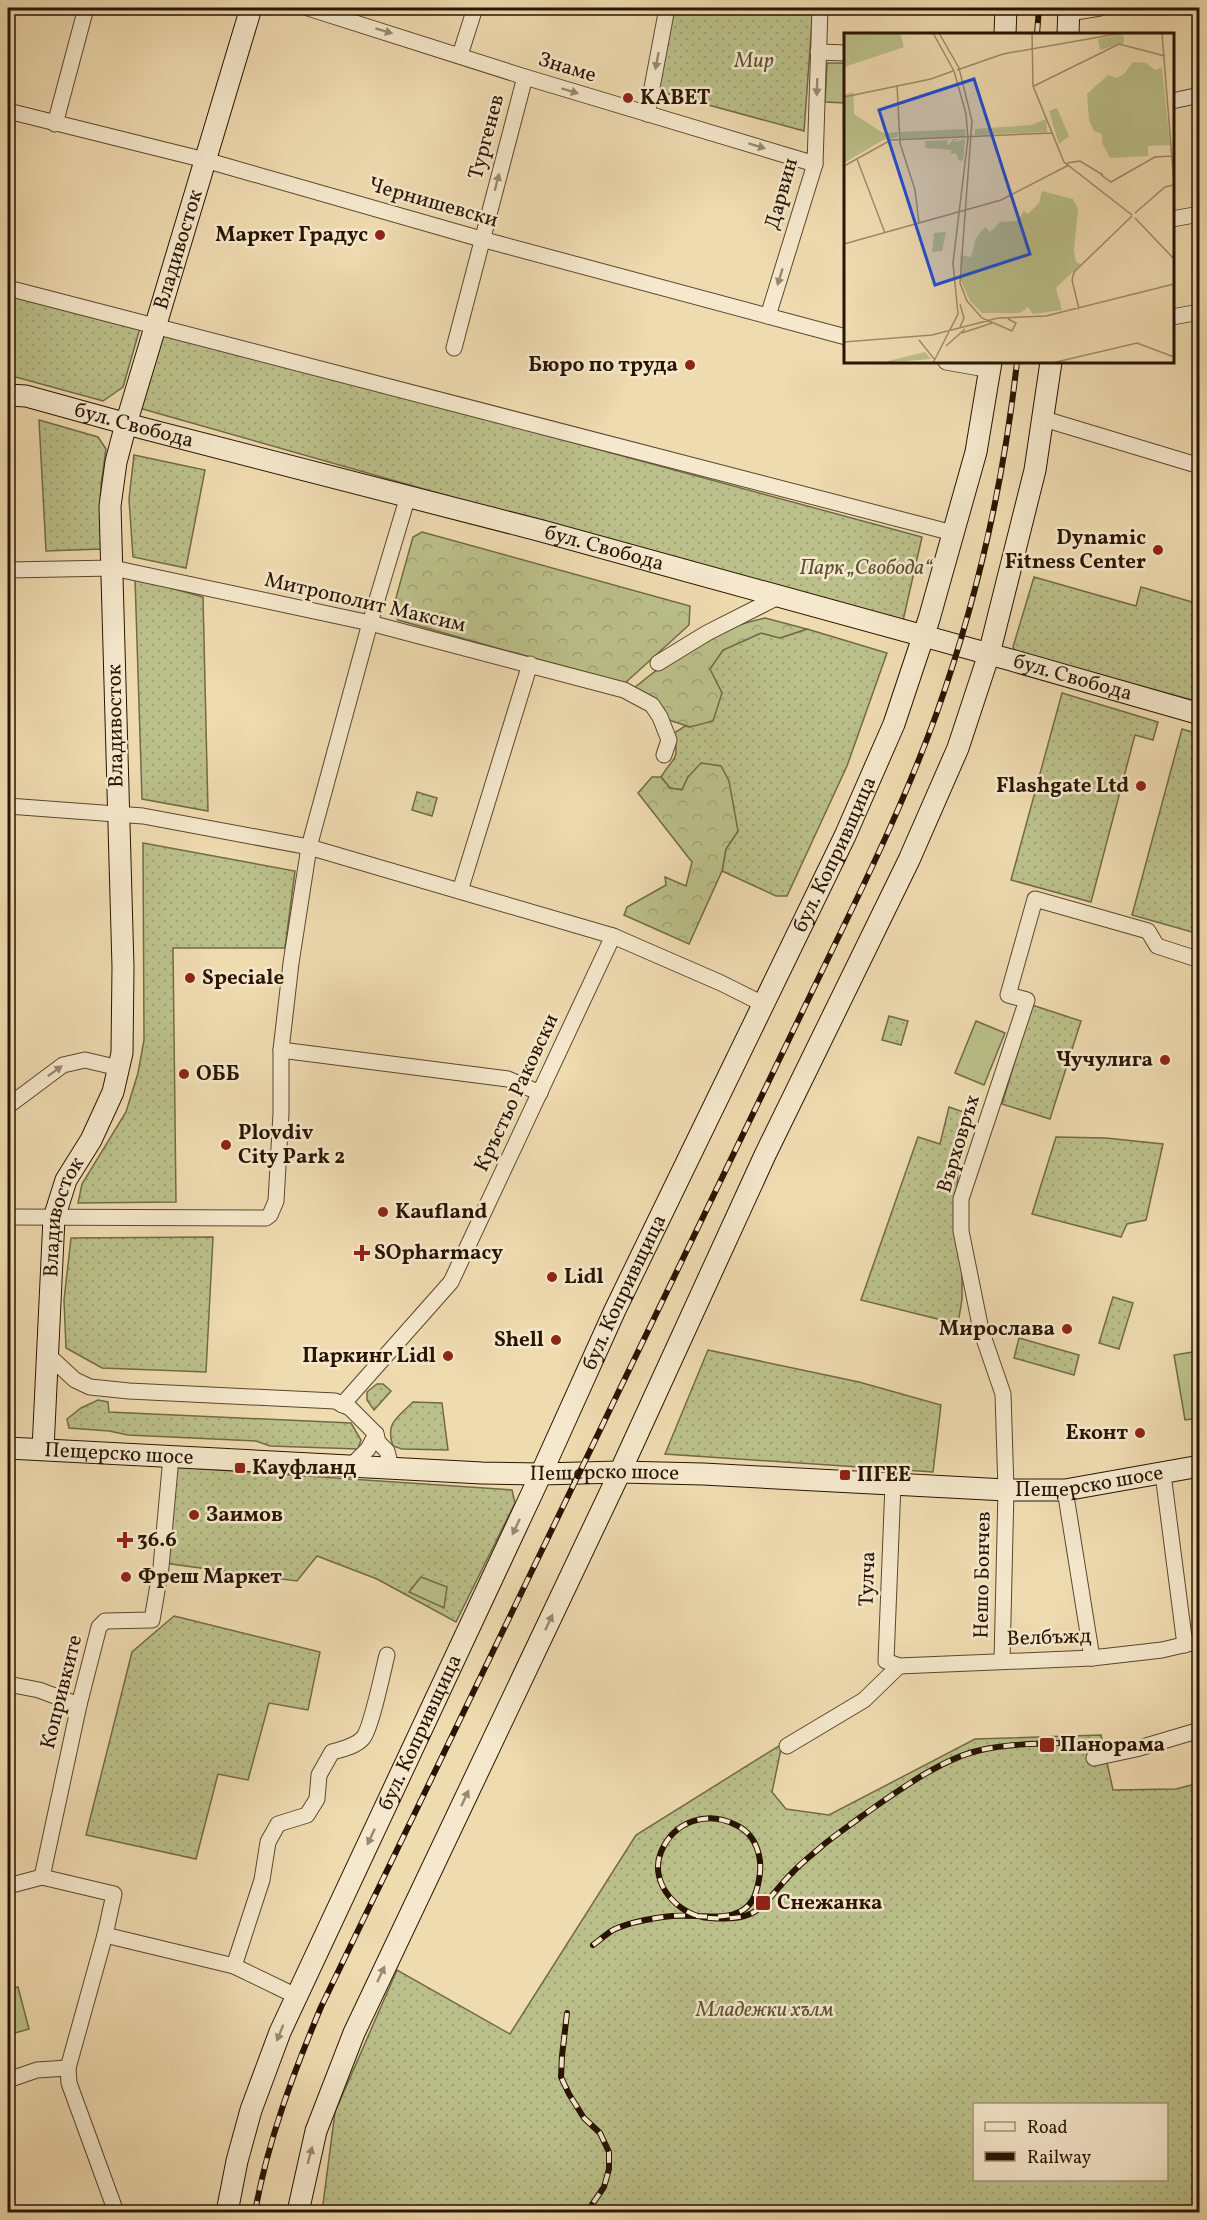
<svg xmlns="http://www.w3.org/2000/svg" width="1207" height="2220" font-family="Vollkorn,serif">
<defs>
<pattern id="grass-dots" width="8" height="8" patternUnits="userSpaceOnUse" patternTransform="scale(1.5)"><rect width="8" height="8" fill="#bbc08a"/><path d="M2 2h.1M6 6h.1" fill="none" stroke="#a1a475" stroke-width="1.8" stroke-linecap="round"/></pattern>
<pattern id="forest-crowns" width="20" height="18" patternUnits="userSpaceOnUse" patternTransform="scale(1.5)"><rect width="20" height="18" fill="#bbc08a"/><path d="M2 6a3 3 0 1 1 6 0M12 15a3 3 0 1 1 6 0" fill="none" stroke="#a1a475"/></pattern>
</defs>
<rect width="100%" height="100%" fill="#efdbb0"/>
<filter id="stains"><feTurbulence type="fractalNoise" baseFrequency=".00333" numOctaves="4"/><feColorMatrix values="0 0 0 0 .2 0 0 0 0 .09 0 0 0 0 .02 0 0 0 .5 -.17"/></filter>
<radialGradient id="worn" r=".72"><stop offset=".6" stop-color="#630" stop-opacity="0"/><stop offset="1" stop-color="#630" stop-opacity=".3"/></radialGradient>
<g fill="url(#grass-dots)" stroke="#726a46" stroke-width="1.5" fill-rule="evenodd">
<path d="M672,8h141l-9,123 -147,-40z"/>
<path d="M8,293l132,35 -17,59 -20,14 -95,-26z"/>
<path d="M160,331l762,206 -20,88 -763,-217z"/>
<path d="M39,420l59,17 8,12 -5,36v64l-55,2z"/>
<path d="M134,455l71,15 -19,98 -53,-11 -4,-58z"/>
<path d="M1034,577l102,29 5,-19 58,17v98l-184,-51 -2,-4z"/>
<path d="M135,578l68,19 5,214 -66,-12z"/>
<path d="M807,629l80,24 -40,113 -60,130h-11l-54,-25 4,-22 12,-18 -5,-21 -45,-33 -6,13 -12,-2 -9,-11c14,-23 18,-14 13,-44l11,-7 5,1 32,-34 -13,-24 14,-19 38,-17 19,5z"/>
<path d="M1062,693l96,29 -5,18 -18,-5 -44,167 -80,-22z"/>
<path d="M1182,729l17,5v200l-67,-19z"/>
<path d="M417,792l20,6 -5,18 -20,-6z"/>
<path d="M143,843l152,28 -10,77h-112l3,254 -98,1 4,-19 44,-72 12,-39 6,-33z"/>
<path d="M1032,1005l49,16 -31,98 -48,-15z"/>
<path d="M889,1016l19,5 -7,24 -19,-5z"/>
<path d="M949,1107l23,8 -14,54 -2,41 6,59v30l-4,25 -97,-24 57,-163 22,7z"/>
<path d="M1056,1137l50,1 57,6 -17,76 -19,4 -6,13 -89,-23z"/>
<path d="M213,1237l-7,135 -104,-4 -36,-20 -2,-48 7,-62z"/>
<path d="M1113,1297l20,6 -14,46 -20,-6z"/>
<path d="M1019,1338l60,17 -5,20 -60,-17z"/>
<path d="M708,1350l151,32 82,23 -8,67 -268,-18z"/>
<path d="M377,1384h6l8,7 -17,19 -7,-10v-8z"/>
<path d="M98,1400l10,2 1,10 242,11 10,17 -3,9 -88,-3 -14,-5 -128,-6 -19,-4 -40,-3 -2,-9 14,-11z"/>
<path d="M413,1402l29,1 6,47 -46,-1 -9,-3c-8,-23 4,-28 20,-44z"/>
<path d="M175,1467l337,23 3,13 -59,119 -79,-43 -60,-23 -20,25 -133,-18z"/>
<path d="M174,1616l146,36 -12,58 -39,-7 -21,77 -30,-6 -22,85 -110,-24 46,-183z"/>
<path d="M1101,1735l12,55 63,-1 23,-6v429h-877l13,-100 62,-142 113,64 126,-199 146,-91 -10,48 14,17 43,6 146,-76zM974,2104h192v76h-192z"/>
</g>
<g fill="url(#forest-crowns)" stroke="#726a46" stroke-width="1.5">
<path d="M422,532l268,74 -1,19 -65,59 -226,-64 -6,-8 21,-75z"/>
<path d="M765,618l42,11 -27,9 -19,-5 -38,17 -13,19 12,24 -9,28 -23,6 -21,-7 -35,-32c37,-31 82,-60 131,-70z"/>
<path d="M701,763l20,3 8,15 9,50 -12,18 -4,22 -33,73 -65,-29 3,-8 39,-22 -1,-8 21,9 6,-24 -54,-69 14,-16h9l9,11 12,2 6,-13z"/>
</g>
<g fill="#bbc08a" stroke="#726a46" stroke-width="1.5">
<path d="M827,63h18v40l-20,-1z"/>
<path d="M976,1021l29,12 -21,52 -29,-12z"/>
<path d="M1199,1351v67l-14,2 -11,-65z"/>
<path d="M421,1577l26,10 -3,21 -35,-16z"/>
<path d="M18,1987l11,42 -21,6v-45z"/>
</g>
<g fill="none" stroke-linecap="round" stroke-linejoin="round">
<defs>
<g id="street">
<path d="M308,8l217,69 290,87"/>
<path d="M1069,13l31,-5"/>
<path d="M818,52l28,1"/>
<path d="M460,55l15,-47"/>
<path d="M1172,101l28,-6"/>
<path d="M8,111l197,49 276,79 365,98"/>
<path d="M647,114l20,-106"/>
<path d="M55,124l31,-116"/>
<path d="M1172,219l28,-5"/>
<path d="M8,288l945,245"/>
<path d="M768,316l47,-152 5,-156"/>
<path d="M1172,317l28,-5"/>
<path d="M454,348l71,-271"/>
<path d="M946,362l45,8"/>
<path d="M1044,419l156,47"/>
<path d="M8,570l105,-2 257,55 254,67 28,15 8,12 9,23 -5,15"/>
<path d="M658,663l49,-30 71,-36"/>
<path d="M8,806l135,10 166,31 304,89 108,47 42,21"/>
<path d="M460,891l70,-227"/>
<path d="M281,1050l227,29 32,14"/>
<path d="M8,1106l55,-41 22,-5 34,8"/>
<path d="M8,1217l258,1 4,-3 6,-14 5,-88v-63l10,-87 18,-116 61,-224 38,-127"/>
<path d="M48,1355l27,25 15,7 39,4 206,10 15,7 26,26 2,8 9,9 4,16"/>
<path d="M342,1405l109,-123 162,-346"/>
<path d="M352,1465l16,-16 8,-15"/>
<path d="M1163,1474l22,171"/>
<path d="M893,1484l-7,177 13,5 193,-8 70,-8 38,-9"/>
<path d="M1065,1490l27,168"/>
<path d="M1002,1661l4,-171 -3,-96 -22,-64 -20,-99v-32l66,-199 -19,-5 27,-96 113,32 9,15 43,14"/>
<path d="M8,1684l31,6 40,15"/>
<path d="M787,1746l77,-46 35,-34"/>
<path d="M1094,1758l42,-9 64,-19"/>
<path d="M42,1877l37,-172 20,-78 6,-6 47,-1 9,-53 10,-110"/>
<path d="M8,1886l34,-9 72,17 -9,41 -37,133"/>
<path d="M105,1935l129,31 62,30"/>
<path d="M234,1966l28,-86 6,-38 10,-18 29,-9 10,-16 2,-24 13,-23c10,-3 23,-5 31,-14 8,-9 20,-67 24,-83"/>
<path d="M8,2080l29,-10 31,-2 1,15 47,129"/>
</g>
<g id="secondary">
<path d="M1005,34l1,-26"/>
<path d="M1068,34l1,-26"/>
<path id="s1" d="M8,395l18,1 116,32 400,103 469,129 189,54"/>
<path id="s2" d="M8,1448l474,25 59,1 79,-2 83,2 303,16h59l135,-24"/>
<path id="s3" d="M43,1449l11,-231 12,-38 25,-40 22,-48 9,-39 1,-86 -13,-461 6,-44 10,-38 125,-416"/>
<path id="s4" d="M227,2212l10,-51 14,-51 29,-78 261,-558 74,-164 230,-474 49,-112 35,-105 47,-167 15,-90"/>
<path d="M298,2212l18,-81 38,-98 266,-561 145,-317 144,-295 49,-112 31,-94 46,-184 16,-108"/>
</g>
</defs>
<use href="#street" stroke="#5a462e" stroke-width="17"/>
<use href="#secondary" stroke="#291402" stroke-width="23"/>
<use href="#street" stroke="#f5e8cc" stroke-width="15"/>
<use href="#secondary" stroke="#f5e8cc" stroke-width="21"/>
<defs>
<g id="rail">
<path d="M1037,34l2,-26"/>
<path d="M593,1945c7,-5 14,-12 22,-16 16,-7 39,-11 57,-13 28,-3 73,12 84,-24 3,-10 5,-21 4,-31 -2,-15 -9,-29 -24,-36 -29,-15 -62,-4 -75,27 -13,31 18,65 49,66 12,1 29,1 40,-4 14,-5 31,-31 42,-41 9,-10 20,-18 30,-27 13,-11 27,-20 40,-30 33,-23 80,-58 119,-66 35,-8 76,-6 113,-8"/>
<path d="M567,2013l-5,43 -1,21 8,17 15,24 16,15 9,19v17l-5,18 -17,25"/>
<path d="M255,2212c13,-72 38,-138 66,-205l516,-1067c36,-74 71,-148 99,-225 40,-112 68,-235 81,-353"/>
</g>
</defs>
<use href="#rail" stroke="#291402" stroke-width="6"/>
<use href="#rail" stroke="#f5e8cc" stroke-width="4" stroke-dasharray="11" stroke-linecap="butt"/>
</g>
<defs><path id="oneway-solid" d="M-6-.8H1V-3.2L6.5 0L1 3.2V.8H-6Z" transform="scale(1.5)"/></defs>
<g fill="#998971">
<use href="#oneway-solid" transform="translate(384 31) rotate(17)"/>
<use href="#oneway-solid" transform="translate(657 61) rotate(100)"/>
<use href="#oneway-solid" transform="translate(817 87) rotate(92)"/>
<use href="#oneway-solid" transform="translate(570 91) rotate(17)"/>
<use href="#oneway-solid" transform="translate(757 146) rotate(17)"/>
<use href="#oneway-solid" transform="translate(497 182) rotate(-75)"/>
<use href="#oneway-solid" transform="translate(780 277) rotate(107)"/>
<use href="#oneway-solid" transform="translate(55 1071) rotate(-36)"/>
<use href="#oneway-solid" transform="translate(516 1527) rotate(115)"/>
<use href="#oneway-solid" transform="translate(549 1622) rotate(-65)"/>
<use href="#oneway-solid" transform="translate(465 1798) rotate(-65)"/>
<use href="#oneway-solid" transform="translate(371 1837) rotate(115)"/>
<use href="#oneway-solid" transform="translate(381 1974) rotate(-65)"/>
<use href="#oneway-solid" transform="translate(280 2033) rotate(112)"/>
<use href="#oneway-solid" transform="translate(310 2155) rotate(-75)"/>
</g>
<g fill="#8f2418" stroke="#f5e8cc" stroke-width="2">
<circle cx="628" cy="98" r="6"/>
<circle cx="380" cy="235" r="6"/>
<circle cx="690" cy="365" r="6"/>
<circle cx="1158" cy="550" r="6"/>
<circle cx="1141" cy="786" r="6"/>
<circle cx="190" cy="978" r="6"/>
<circle cx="1165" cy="1060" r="6"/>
<circle cx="184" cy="1074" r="6"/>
<circle cx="226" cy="1145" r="6"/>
<circle cx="383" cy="1212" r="6"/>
<path d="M359 1244h6v6h6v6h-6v6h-6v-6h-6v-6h6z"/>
<circle cx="552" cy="1277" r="6"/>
<circle cx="1067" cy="1329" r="6"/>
<circle cx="556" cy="1340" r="6"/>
<circle cx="448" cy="1356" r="6"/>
<circle cx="1140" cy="1433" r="6"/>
<rect x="234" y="1462" width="12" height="12" rx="3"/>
<rect x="839" y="1469" width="12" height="12" rx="3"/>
<circle cx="194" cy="1515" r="6"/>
<path d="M122 1531h6v6h6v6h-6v6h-6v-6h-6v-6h6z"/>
<circle cx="126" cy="1577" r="6"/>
<rect x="1039" y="1737" width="16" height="16" rx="3"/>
<rect x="755" y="1895" width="16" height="16" rx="3"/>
</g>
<g text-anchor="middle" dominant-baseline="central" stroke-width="5" stroke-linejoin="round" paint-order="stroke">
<g font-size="21" font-style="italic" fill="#5c5032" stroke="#f5e8cc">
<text x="754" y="61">Мир</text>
<text x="866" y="568">Парк „Свобода“</text>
<text x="765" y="2010">Младежки хълм</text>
</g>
<g font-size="21" fill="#291402" stroke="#f5e8cc">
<text transform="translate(567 68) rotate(17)">Знаме</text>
<text transform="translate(487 137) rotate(-75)">Тургенев</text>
<text transform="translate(782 194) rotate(-74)">Дарвин</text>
<text transform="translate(433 203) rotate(16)">Чернишевски</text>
<text stroke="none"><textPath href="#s3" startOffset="1224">Владивосток</textPath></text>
<text stroke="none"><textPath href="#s1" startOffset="130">бул. Свобода</textPath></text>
<text stroke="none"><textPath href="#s1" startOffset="616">бул. Свобода</textPath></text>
<text transform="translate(365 603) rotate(13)">Митрополит Максим</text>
<text stroke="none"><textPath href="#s1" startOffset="1102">бул. Свобода</textPath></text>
<text transform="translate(116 726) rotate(-91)">Владивосток</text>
<text stroke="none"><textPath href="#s4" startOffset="1490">бул. Копривщица</textPath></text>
<text transform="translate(517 1093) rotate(-65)">Кръстьо Раковски</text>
<text transform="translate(959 1144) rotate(-73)">Върховръх</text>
<text stroke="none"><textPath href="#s3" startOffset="234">Владивосток</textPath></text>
<text stroke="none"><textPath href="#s4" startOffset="1004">бул. Копривщица</textPath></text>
<text stroke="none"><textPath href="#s2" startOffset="111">Пещерско шосе</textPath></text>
<text stroke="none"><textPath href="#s2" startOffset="597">Пещерско шосе</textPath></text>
<text stroke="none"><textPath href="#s2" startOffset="1083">Пещерско шосе</textPath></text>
<text transform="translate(983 1575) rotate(-89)">Нешо Бончев</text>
<text transform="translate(868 1579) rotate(-88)">Тулча</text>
<text transform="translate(1049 1638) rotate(-2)">Велбъжд</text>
<text transform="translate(62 1692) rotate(-76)">Копривките</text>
<text stroke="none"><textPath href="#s4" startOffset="519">бул. Копривщица</textPath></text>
</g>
<g font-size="21" font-weight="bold" fill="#291402" stroke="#f5e8cc" text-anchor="start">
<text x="640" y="98">KABET</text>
<text x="368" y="235" text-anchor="end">Маркет Градус</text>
<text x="678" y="365" text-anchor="end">Бюро по труда</text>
<text x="1146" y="538" text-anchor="end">Dynamic<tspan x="1146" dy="24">Fitness Center</tspan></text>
<text x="1129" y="786" text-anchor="end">Flashgate Ltd</text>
<text x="202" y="978">Speciale</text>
<text x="1153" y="1060" text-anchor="end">Чучулига</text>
<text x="196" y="1074">ОББ</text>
<text x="238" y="1133">Plovdiv<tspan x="238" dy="24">City Park 2</tspan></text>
<text x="395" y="1212">Kaufland</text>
<text x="374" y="1253">SOpharmacy</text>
<text x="564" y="1277">Lidl</text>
<text x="1055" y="1329" text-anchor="end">Мирослава</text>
<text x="544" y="1340" text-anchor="end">Shell</text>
<text x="436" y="1356" text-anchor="end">Паркинг Lidl</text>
<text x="1128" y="1433" text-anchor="end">Еконт</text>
<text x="252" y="1468">Кауфланд</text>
<text x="857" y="1475">ПГЕЕ</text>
<text x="206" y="1515">Заимов</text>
<text x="137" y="1540">36.6</text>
<text x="138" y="1577">Фреш Маркет</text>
<text x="1060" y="1745">Панорама</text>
<text x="777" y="1903">Снежанка</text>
</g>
</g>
<g transform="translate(844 33)">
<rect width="330" height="330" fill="#efdbb0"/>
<path d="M279,1l1,9 -24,7 -2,-11zM289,29l13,1 9,7 7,-3 8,78 -22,1v10l-38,2 -8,-15v-9l-8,-3 -5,-11 -2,-26 21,-19 9,3 7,-4zM9,59l1,22 29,19 15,-1v5l-15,3 -39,23v-68zM213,75l12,28 -10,8 -10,-33zM202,86l1,13 -72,3v-6l56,-4zM121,96l1,7 -66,3v-7zM121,106l-2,22 -5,-1 -2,-7 -5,1 1,-11zM198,158l31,8 5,10 -4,41 2,12 5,2 -25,24 6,22 -29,4 -5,-7 -8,6h-38l-12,-12 -9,-20 -1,-26 11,2 5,-19 9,-11 5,5 10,-10 17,-1 7,-10 4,3 11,-11zM102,199l-4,19 -10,1 2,-19z" fill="#bbc08a"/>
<path d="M9,59l1,22 12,13 -12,-2v-4l-10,10v-36zM110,106h4l-6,4v7l-27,-2v-7l23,-1 -1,6zM81,319l6,7 -51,4z" fill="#bbc08a"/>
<path d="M0,0h56l4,14 -60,20z" fill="#bbc08a"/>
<path fill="none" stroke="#a08b6a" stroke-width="1.5" d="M95,0l20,35 13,53 -12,162 7,18 15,17 30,13 4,-8 -8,-4M188,0l1,53 31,76 68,53M318,0l12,152M113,37l46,-16 119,-21M53,52l3,58 15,47 4,33M190,53l85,-42 46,12M0,64l87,-18 22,-8M13,126l28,74M223,130l13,-2 23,14M0,133l47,-26 161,-7M257,142l10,7 44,-25 17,-1M291,180l30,-26 9,-2M291,185l39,41M0,211l157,-44 68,-35M235,276l-7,-29 2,-8 58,-56M116,294l4,-9 -4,-14M118,300l30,-10M75,307l16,20M0,309l88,-7 66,-17 48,-2 128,-32M102,313l19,-17M89,330l25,-49 -5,-51 15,-125 -2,-24 -12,-43 -21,-38M208,330l85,-20 37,14"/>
<path fill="#1d4ed8" fill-opacity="0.15" stroke="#1d4ed8" stroke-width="3" d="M130,46l56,175 -95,31 -56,-175z"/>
<rect width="330" height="330" fill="none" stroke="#291402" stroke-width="3"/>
</g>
<rect width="1207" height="2220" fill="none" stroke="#efdbb0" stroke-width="30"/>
<rect x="9" y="9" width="1189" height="2202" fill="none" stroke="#291402" stroke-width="3"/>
<rect x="15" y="15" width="1177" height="2190" fill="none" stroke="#291402" stroke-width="1.5"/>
<rect x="973" y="2103" width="195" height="78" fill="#f5e8cc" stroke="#a3937b" stroke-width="1.5"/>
<rect x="985" y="2122" width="30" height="9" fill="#f5e8cc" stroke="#a3937b" stroke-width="1.5"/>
<text x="1027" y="2133" font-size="18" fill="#291402">Road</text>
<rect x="985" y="2152" width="30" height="9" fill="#291402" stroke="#a3937b" stroke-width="1.5"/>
<text x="1027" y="2163" font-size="18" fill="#291402">Railway</text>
<rect width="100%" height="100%" filter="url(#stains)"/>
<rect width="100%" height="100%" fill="url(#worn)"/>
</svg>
